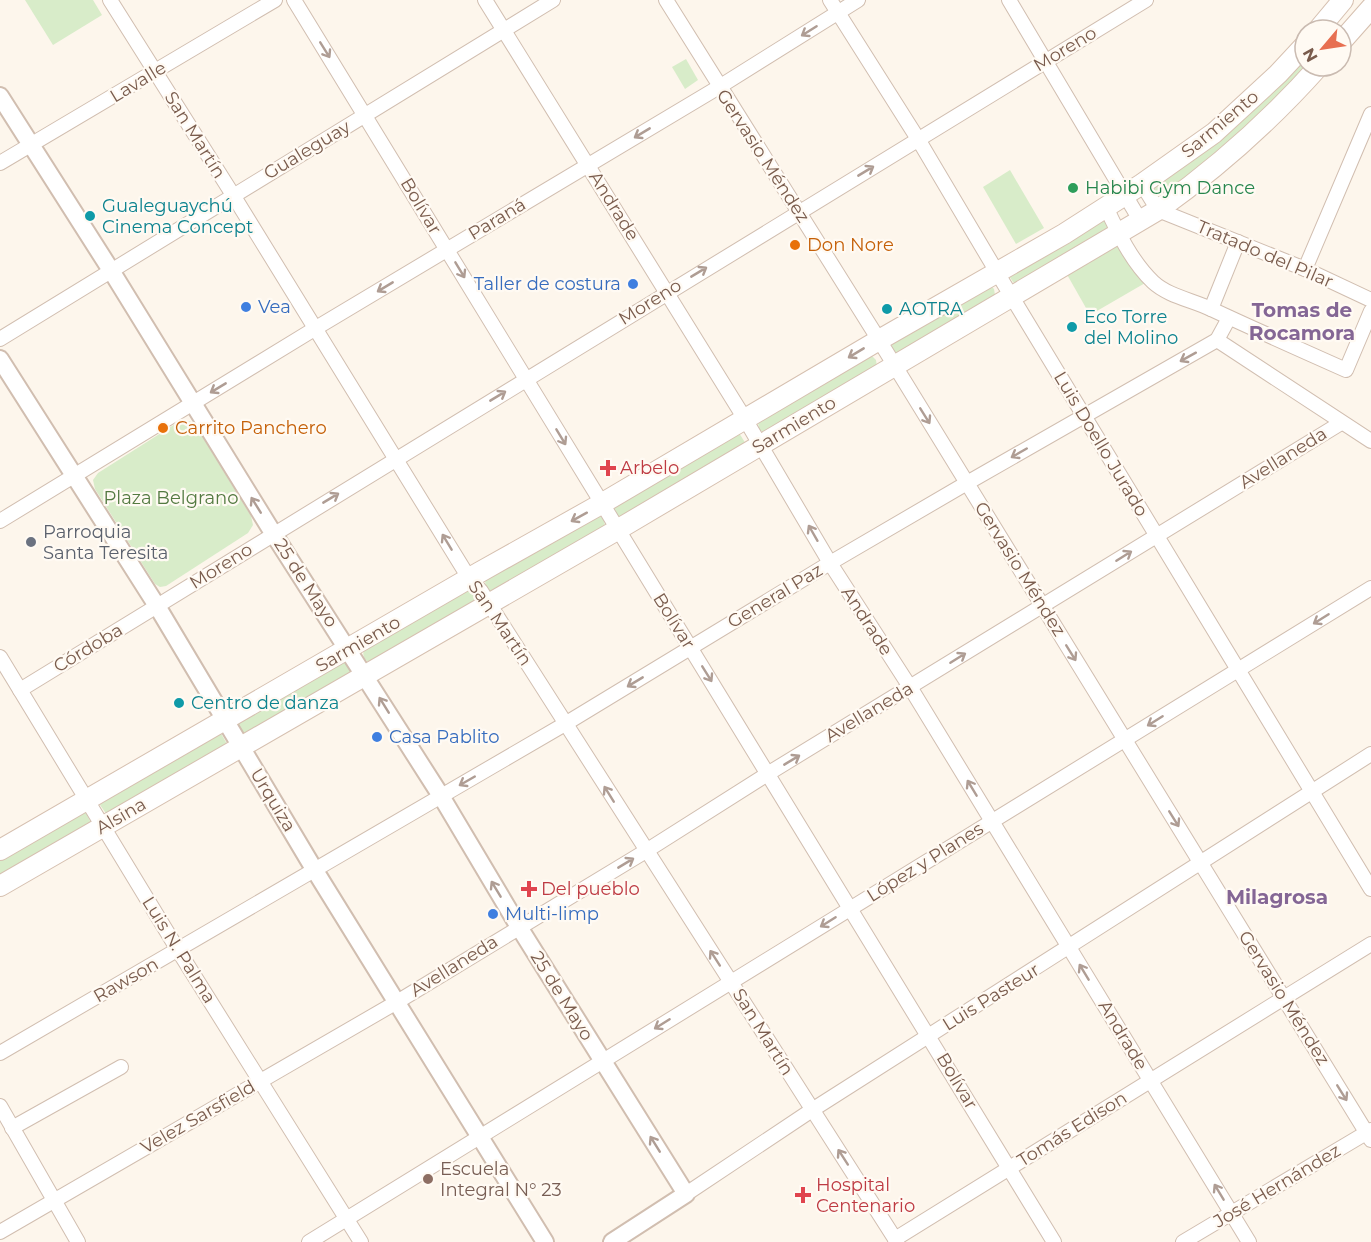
<svg xmlns="http://www.w3.org/2000/svg" width="1371" height="1242" font-family="Montserrat,sans-serif">
<rect width="100%" height="100%" fill="#fdf6ec"/>
<g fill="#d8ecc9">
<path d="M25,0h68l9,15 -49,30z"/>
<path d="M1305,51v15h6l-84,84 -70,48 -6,-10z"/>
<path d="M686,59l12,21 -13,9 -13,-22z"/>
<path d="M1010,170l34,58 -28,16 -33,-57z"/>
<path d="M1104,218l6,10 -93,56 -4,-2 -4,-6z"/>
<path d="M1114,241l38,38 -62,36 -25,-44z"/>
<path d="M990,285l4,4 1,6 -97,59 -5,-4 -2,-7z"/>
<path d="M871,355l5,5 1,7 -113,66 -5,-4 -1,-7z"/>
<path d="M183,419l11,4 57,93 2,9 -5,8 -82,53 -6,1 -5,-3 -60,-95 -2,-9 5,-7z"/>
<path d="M739,433l7,11 -127,74 -5,-11z"/>
<path d="M599,515l5,5 1,6 -115,67c-4,-4 -6,-9 -4,-14z"/>
<path d="M469,587l8,8 -1,7 -105,61c-7,-2 -9,-8 -7,-15z"/>
<path d="M342,661h4l6,12 -108,62 -6,-7 1,-5z"/>
<path d="M219,730l8,14 -120,71 -9,-13z"/>
<path d="M84,809l7,14 -91,53v-18z"/>
</g>
<g fill="none" stroke-linecap="round" stroke-linejoin="round">
<defs>
<g id="minor">
<path d="M110,0l123,195 236,383 12,13 416,651"/>
<path d="M294,0l760,1242"/>
<path d="M485,0l260,419 85,144 80,124 339,555"/>
<path d="M666,0l213,340 492,800"/>
<path d="M830,0l88,139 86,145 367,605"/>
<path d="M1009,0l131,220"/>
<path d="M0,163l275,-163"/>
<path d="M1142,184l16,26 147,59 66,31"/>
<path d="M1106,207c12,26 26,55 47,75 15,14 39,18 58,27 45,21 90,41 135,61l25,-59"/>
<path d="M1305,269l66,-155"/>
<path d="M1211,309l27,-67"/>
<path d="M0,339l553,-339"/>
<path d="M1217,340l154,101"/>
<path d="M0,521l316,-193 403,-241 139,-87"/>
<path d="M0,657l178,293 183,292"/>
<path d="M20,690l1126,-690"/>
<path d="M0,1053l565,-329 265,-161 137,-80 250,-143 12,-22"/>
<path d="M0,1106l78,136"/>
<path d="M12,1128l109,-61"/>
<path d="M686,1194l126,-84 559,-356"/>
<path d="M0,1232l397,-230 249,-151 123,-78 572,-350"/>
<path d="M895,1239l476,-295"/>
<path d="M309,1242l1062,-654"/>
<path d="M1183,1242l188,-112"/>
</g>
<g id="tertiary">
<path d="M0,96l112,176 161,261 168,263 78,131 167,267 -74,48"/>
<path d="M0,359l157,247 157,263 231,373"/>
</g>
<g id="secondary">
<path d="M1318,30l25,-30"/>
<path d="M1341,42l30,-34"/>
<path d="M0,850l480,-278 121,-68 278,-164 185,-106 78,-50 72,-51 64,-59 27,-29"/>
<path d="M0,886l617,-356 541,-320c59,-42 113,-90 161,-144"/>
</g>
</defs>
<use href="#minor" stroke="#d1beb0" stroke-width="16"/>
<use href="#tertiary" stroke="#d1beb0" stroke-width="20"/>
<use href="#secondary" stroke="#d6c0b0" stroke-width="22"/>
<use href="#minor" stroke="#fff" stroke-width="14"/>
<use href="#tertiary" stroke="#fff" stroke-width="16"/>
<use href="#secondary" stroke="#fff" stroke-width="20"/>
</g>
<defs><path id="oneway-shaft" d="M-6 0H5M1.5-3L5.5 0L1.5 3" fill="none" stroke-width="1.6" stroke-linecap="round" stroke-linejoin="round" transform="scale(1.5)"/></defs>
<g stroke="#af9d94">
<use href="#oneway-shaft" transform="translate(809 31) rotate(148)"/>
<use href="#oneway-shaft" transform="translate(325 50) rotate(58)"/>
<use href="#oneway-shaft" transform="translate(642 133) rotate(149)"/>
<use href="#oneway-shaft" transform="translate(866 171) rotate(-31)"/>
<use href="#oneway-shaft" transform="translate(460 270) rotate(59)"/>
<use href="#oneway-shaft" transform="translate(699 272) rotate(-31)"/>
<use href="#oneway-shaft" transform="translate(385 287) rotate(149)"/>
<use href="#oneway-shaft" transform="translate(856 353) rotate(149)"/>
<use href="#oneway-shaft" transform="translate(1188 357) rotate(151)"/>
<use href="#oneway-shaft" transform="translate(218 388) rotate(149)"/>
<use href="#oneway-shaft" transform="translate(498 396) rotate(-31)"/>
<use href="#oneway-shaft" transform="translate(925 416) rotate(58)"/>
<use href="#oneway-shaft" transform="translate(561 437) rotate(59)"/>
<use href="#oneway-shaft" transform="translate(1019 453) rotate(150)"/>
<use href="#oneway-shaft" transform="translate(331 498) rotate(-31)"/>
<use href="#oneway-shaft" transform="translate(256 505) rotate(-122)"/>
<use href="#oneway-shaft" transform="translate(579 517) rotate(151)"/>
<use href="#oneway-shaft" transform="translate(813 533) rotate(-120)"/>
<use href="#oneway-shaft" transform="translate(447 542) rotate(-121)"/>
<use href="#oneway-shaft" transform="translate(1124 556) rotate(-32)"/>
<use href="#oneway-shaft" transform="translate(1321 619) rotate(148)"/>
<use href="#oneway-shaft" transform="translate(1071 653) rotate(58)"/>
<use href="#oneway-shaft" transform="translate(958 658) rotate(-32)"/>
<use href="#oneway-shaft" transform="translate(707 674) rotate(58)"/>
<use href="#oneway-shaft" transform="translate(635 682) rotate(149)"/>
<use href="#oneway-shaft" transform="translate(384 705) rotate(-122)"/>
<use href="#oneway-shaft" transform="translate(1155 721) rotate(148)"/>
<use href="#oneway-shaft" transform="translate(792 760) rotate(-31)"/>
<use href="#oneway-shaft" transform="translate(467 781) rotate(150)"/>
<use href="#oneway-shaft" transform="translate(972 788) rotate(-121)"/>
<use href="#oneway-shaft" transform="translate(609 794) rotate(-122)"/>
<use href="#oneway-shaft" transform="translate(1174 819) rotate(58)"/>
<use href="#oneway-shaft" transform="translate(626 863) rotate(-31)"/>
<use href="#oneway-shaft" transform="translate(496 889) rotate(-121)"/>
<use href="#oneway-shaft" transform="translate(828 922) rotate(148)"/>
<use href="#oneway-shaft" transform="translate(715 958) rotate(-123)"/>
<use href="#oneway-shaft" transform="translate(1084 972) rotate(-121)"/>
<use href="#oneway-shaft" transform="translate(662 1024) rotate(148)"/>
<use href="#oneway-shaft" transform="translate(1342 1093) rotate(58)"/>
<use href="#oneway-shaft" transform="translate(655 1144) rotate(-122)"/>
<use href="#oneway-shaft" transform="translate(843 1157) rotate(-123)"/>
<use href="#oneway-shaft" transform="translate(1219 1192) rotate(-121)"/>
</g>
<circle fill="#2e9e5b" stroke="#fffaf3" stroke-width="2" cx="1073" cy="188" r="6"/>
<g fill="#0f9aa8" stroke="#fffaf3" stroke-width="2">
<circle cx="90" cy="216" r="6"/>
<circle cx="887" cy="309" r="6"/>
<circle cx="1072" cy="327" r="6"/>
<circle cx="179" cy="703" r="6"/>
</g>
<g fill="#e8710a" stroke="#fffaf3" stroke-width="2">
<circle cx="795" cy="245" r="6"/>
<circle cx="163" cy="428" r="6"/>
</g>
<g fill="#3f7fe0" stroke="#fffaf3" stroke-width="2">
<circle cx="633" cy="284" r="6"/>
<circle cx="246" cy="307" r="6"/>
<circle cx="377" cy="737" r="6"/>
<circle cx="493" cy="914" r="6"/>
</g>
<g fill="#e0444e" stroke="#fffaf3" stroke-width="2">
<path d="M605 459h6v6h6v6h-6v6h-6v-6h-6v-6h6z"/>
<path d="M526 880h6v6h6v6h-6v6h-6v-6h-6v-6h6z"/>
<path d="M800 1186h6v6h6v6h-6v6h-6v-6h-6v-6h6z"/>
</g>
<circle fill="#6b7280" stroke="#fffaf3" stroke-width="2" cx="31" cy="542" r="6"/>
<circle fill="#8d6e63" stroke="#fffaf3" stroke-width="2" cx="428" cy="1179" r="6"/>
<g text-anchor="middle" dominant-baseline="central" stroke-width="4.5" stroke-linejoin="round" paint-order="stroke">
<g font-size="18" fill="#7a5c4d" stroke="#fffaf3">
<text transform="translate(1065 49) rotate(-31)">Moreno</text>
<text transform="translate(138 82) rotate(-31)">Lavalle</text>
<text transform="translate(1220 124) rotate(-40)">Sarmiento</text>
<text transform="translate(195 135) rotate(58)">San Martín</text>
<text transform="translate(307 150) rotate(-31)">Gualeguay</text>
<text transform="translate(763 156) rotate(57)">Gervasio Méndez</text>
<text transform="translate(421 206) rotate(59)">Bolívar</text>
<text transform="translate(614 206) rotate(58)">Andrade</text>
<text transform="translate(497 219) rotate(-31)">Paraná</text>
<text transform="translate(1265 254) rotate(23)">Tratado del Pilar</text>
<text transform="translate(650 302) rotate(-32)">Moreno</text>
<text transform="translate(794 425) rotate(-31)">Sarmiento</text>
<text transform="translate(1101 444) rotate(59)">Luis Doello Jurado</text>
<text transform="translate(1283 458) rotate(-32)">Avellaneda</text>
<text transform="translate(221 566) rotate(-32)">Moreno</text>
<text transform="translate(1020 569) rotate(58)">Gervasio Méndez</text>
<text transform="translate(306 583) rotate(57)">25 de Mayo</text>
<text transform="translate(775 596) rotate(-31)">General Paz</text>
<text transform="translate(674 621) rotate(58)">Bolívar</text>
<text transform="translate(867 621) rotate(57)">Andrade</text>
<text transform="translate(500 623) rotate(56)">San Martín</text>
<text transform="translate(358 644) rotate(-30)">Sarmiento</text>
<text transform="translate(88 648) rotate(-31)">Córdoba</text>
<text transform="translate(869 712) rotate(-31)">Avellaneda</text>
<text transform="translate(273 800) rotate(59)">Urquiza</text>
<text transform="translate(121 816) rotate(-30)">Alsina</text>
<text transform="translate(925 862) rotate(-32)">López y Planes</text>
<text transform="translate(179 950) rotate(58)">Luis N. Palma</text>
<text transform="translate(454 966) rotate(-32)">Avellaneda</text>
<text transform="translate(126 980) rotate(-30)">Rawson</text>
<text transform="translate(562 996) rotate(58)">25 de Mayo</text>
<text transform="translate(991 997) rotate(-32)">Luis Pasteur</text>
<text transform="translate(1284 998) rotate(58)">Gervasio Méndez</text>
<text transform="translate(763 1032) rotate(58)">San Martín</text>
<text transform="translate(1123 1035) rotate(59)">Andrade</text>
<text transform="translate(957 1081) rotate(59)">Bolívar</text>
<text transform="translate(198 1117) rotate(-30)">Velez Sarsfield</text>
<text transform="translate(1072 1129) rotate(-32)">Tomás Edison</text>
<text transform="translate(1277 1186) rotate(-31)">José Hernández</text>
</g>
<g font-size="18" fill="#27864d" stroke="#fffaf3" text-anchor="start">
<text x="1085" y="188">Habibi Gym Dance</text>
</g>
<g font-size="18" fill="#0d838f" stroke="#fffaf3" text-anchor="start">
<text x="102" y="206">Gualeguaychú<tspan x="102" dy="21">Cinema Concept</tspan></text>
<text x="899" y="309">AOTRA</text>
<text x="1084" y="317">Eco Torre<tspan x="1084" dy="21">del Molino</tspan></text>
<text x="191" y="703">Centro de danza</text>
</g>
<g font-size="18" fill="#c56008" stroke="#fffaf3" text-anchor="start">
<text x="807" y="245">Don Nore</text>
<text x="175" y="428">Carrito Panchero</text>
</g>
<g font-size="18" fill="#366cbe" stroke="#fffaf3" text-anchor="start">
<text x="621" y="284" text-anchor="end">Taller de costura</text>
<text x="258" y="307">Vea</text>
<text x="389" y="737">Casa Pablito</text>
<text x="505" y="914">Multi-limp</text>
</g>
<g font-size="18" fill="#be3a42" stroke="#fffaf3" text-anchor="start">
<text x="620" y="468">Arbelo</text>
<text x="541" y="889">Del pueblo</text>
<text x="816" y="1185">Hospital<tspan x="816" dy="21">Centenario</tspan></text>
</g>
<g font-size="18" fill="#537a41" stroke="#fffaf3">
<text x="171" y="498">Plaza Belgrano</text>
</g>
<g font-size="18" fill="#5b616d" stroke="#fffaf3" text-anchor="start">
<text x="43" y="532">Parroquia<tspan x="43" dy="21">Santa Teresita</tspan></text>
</g>
<g font-size="18" fill="#785e54" stroke="#fffaf3" text-anchor="start">
<text x="440" y="1169">Escuela<tspan x="440" dy="21">Integral N° 23</tspan></text>
</g>
<g font-size="20" font-weight="bold" fill="#846695" stroke="#fffaf3">
<text x="1302" y="310">Tomas de<tspan x="1302" dy="23">Rocamora</tspan></text>
<text x="1277" y="897">Milagrosa</text>
</g>
</g>
<g transform="translate(1323 48) rotate(241)"><circle r="28" fill="#fffaf3" stroke="#cabbb1" stroke-width="1.5"/>
<path d="M0-4.5L10 22L0 15L-10 22Z" fill="#e76f51"/>
<text y="-9" font-size="16" font-weight="bold" text-anchor="middle" fill="#7a5c4d">N</text>
</g>
</svg>
